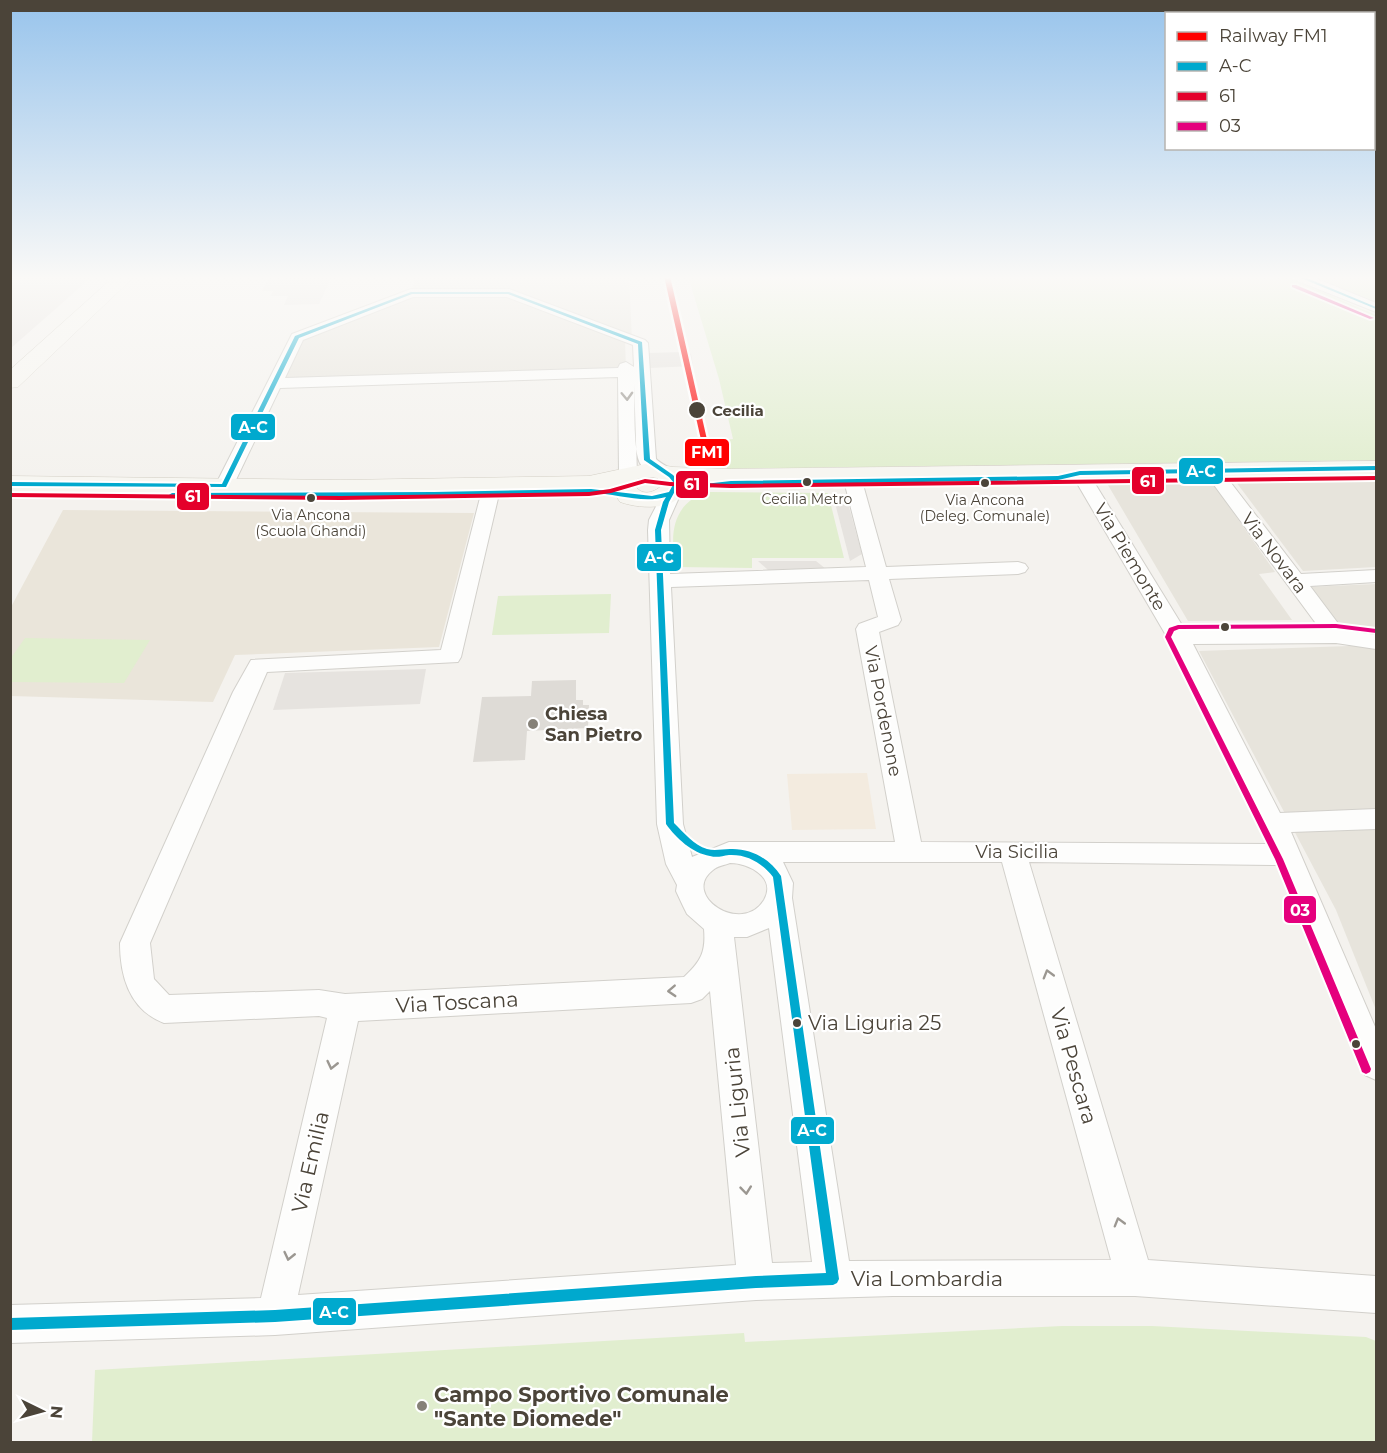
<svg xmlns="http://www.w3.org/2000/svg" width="1387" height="1453" font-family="Montserrat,sans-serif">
<rect width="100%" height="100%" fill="#f4f2ee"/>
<g fill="#e7e4dc">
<path d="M416,276h213l3,64 -7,-2 1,34 -352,11 23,-46 114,-44z"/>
<path d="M1376,476v91l-73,4 -70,-93z"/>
<path d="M1209,478l66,94 -16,2 33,46 -104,1 -83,-141z"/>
<path d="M1376,584v426l-40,-100 -137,-259 150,-5 -42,-59z"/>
</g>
<path fill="#f3ebdf" d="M867,773l9,56 -84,1 -5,-56z"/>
<path fill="#e6e2de" d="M11,276h82l-82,72z"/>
<path fill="#eae5da" d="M63,510l411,3 -35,134 -204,8 -22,47 -202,-6v-89z"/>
<g fill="#e1eecf">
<path d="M688,276h598l90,39v145l-649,9 -5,-29 11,-1 -14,-60z"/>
<path d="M1309,276h67v28z"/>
<path d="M710,492l118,1 16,65h-92v10l-75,-1c-9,-32 -4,-67 33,-75z"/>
<path d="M611,594l-2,39 -117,2 6,-39z"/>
<path d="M25,638l125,2 -26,43 -113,-1v-24z"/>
<path d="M1062,1326h90l214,11 10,4v101h-1284l3,-72 649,-37 1,9z"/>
</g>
<g fill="#e6e3df">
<path d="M286,276h16l-1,2h30l-12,26 -35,1 4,-9h-17l2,-5h-11l6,-11h15z"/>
<path d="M684,352l7,2 2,12 -43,2 -2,-15z"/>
<path d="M825,483l9,6 -87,1 -10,-5z"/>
<path d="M846,496l16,58 -12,7 -15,-58z"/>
<path d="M758,561h58l10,8 -58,1z"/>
<path d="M426,669l-6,35 -147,6 12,-37z"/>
</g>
<path fill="#dedbd6" d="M576,680v20h7v5h6l-1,23 -61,3 -2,29 -52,2 9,-65 49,-1 1,-15z"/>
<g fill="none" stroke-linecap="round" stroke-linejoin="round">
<defs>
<g id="street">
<path d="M1291,276h19l66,27v9l-83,-33z"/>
<path d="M411,289h98l136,51 3,3 8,116c5,5 11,6 15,12l-3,4c-11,3 -27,-4 -30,-17 -5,-20 -3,-59 -4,-81l3,97 -3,4h-12l-3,-4 -1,-97 -338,11 -47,98 -2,4h-14l-2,-4 77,-152zM413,297h94l126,48 1,22 -8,-5 -6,2 -2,4 -333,10 18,-38z"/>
<path d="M1212,465l6,1 83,108 75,-4v12l-66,4 33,44 33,5v14l-40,-6 -143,1 87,169 96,-4v20l-85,3 85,197v51l-11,-5 -85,-210 -251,-3 119,398 228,16v37l-241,-17h-242l-137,4 -481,35 -265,8v-38l251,-7 66,-280 -8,-2 -155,7c-34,-13 -44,-46 -44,-80l113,-251 18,-32 190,-10 40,-156 2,-4h14l2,4 -38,163 -3,5 -191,10 -117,271 4,36 15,16 150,-5 26,4 339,-17c17,-16 22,-25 20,-48l-17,-15 -4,-8 -7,-15 1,-6 -11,-21 -9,-40 -9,-294 1,-10 16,-31h14l2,4 -12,27 1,54 196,-7 -22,-86 3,-4h12l3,4 24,86 132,-5 7,2 3,4 -3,4 -7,2 -129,5 12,41 -3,5 -19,7 42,210 349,2 -103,-207 -96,-164 3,-4h12l99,161 135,-1 -117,-159 3,-4zM869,580l9,37 -19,7 -3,5 39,213h-166l-37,15 -9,-33 -12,-237zM783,862h219l109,398 -262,1 -57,-363 1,-15zM730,863c18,0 47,14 34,37 -22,36 -84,-5 -51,-30 4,-4 12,-5 17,-7zM769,928l43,334 -40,1 -38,-326h13zM710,991l26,274 -438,30 60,-274 333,-18 11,-4z"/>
</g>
<g id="secondary">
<path d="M115,276h20l-117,111 -8,1v-18z"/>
<path d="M1376,461v14l-296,5 -24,-2 -325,5 -42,-1c-7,29 -46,28 -69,20l-10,-15 -21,5 -248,4 -331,-4v-16l331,4 248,-4 61,-13 23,4 58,2zM650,477l7,1 7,5c-8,10 -24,15 -30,0l3,-4z"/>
</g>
</defs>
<use href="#street" stroke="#d2d0cb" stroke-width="2"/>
<use href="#secondary" stroke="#d3cfc5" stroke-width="1"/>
<use href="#street" fill="#fdfdfc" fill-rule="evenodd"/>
<use href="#secondary" fill="#f7f6f1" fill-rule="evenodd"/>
<defs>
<g id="bus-1">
<path d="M1296,276h6l74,31v2z"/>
<path d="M411,292h98l133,50 8,117 23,16 7,8 -2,4 53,-6 327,-5 22,-5 296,-5v4l-296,5 -22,5 -327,5 -56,6 -6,11 -8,28 13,293c10,10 20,22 33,26 8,2 15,0 23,0 21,-1 40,10 51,27l58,403 -2,4 -4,2 -77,3 -481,34 -265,8v-12l265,-8 481,-34 70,-3 -53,-396c-11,-14 -26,-23 -44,-22 -7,1 -12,3 -19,1 -18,-3 -34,-18 -44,-32l-11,-294 8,-28 3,-5c-25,7 -50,-4 -75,-4l-157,3 -262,1 -3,-2 3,-2 262,-1 157,-3 61,7 17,-4 5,-9 -5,-6 -25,-17 -6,-116 -130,-50h-96l-113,44 -73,149 -216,-1v-4l212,2 73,-148z"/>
</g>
<path id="bus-2" d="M1376,476v4l-645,8 -61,-2 -25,-3 -34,10 -22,3 -248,4 -331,-3v-4l331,3 248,-4 21,-3 35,-10 25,3 61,2z"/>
<g id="bus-3">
<path d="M1292,285h4l78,33 -4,1 -78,-32z"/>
<path d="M1336,624l40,5v4l-40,-5 -157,1 -5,2 -3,6 112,222 88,210 -1,3 -4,2 -4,-2 -1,-3 -86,-210 -110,-222 4,-9 9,-3z"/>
</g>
</defs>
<use href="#bus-1" stroke="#fff" stroke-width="4"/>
<use href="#bus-2" stroke="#fff" stroke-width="4"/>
<use href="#bus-3" stroke="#fff" stroke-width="4"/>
<use href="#bus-1" fill="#00a9ce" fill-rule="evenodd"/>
<use href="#bus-2" fill="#e4002b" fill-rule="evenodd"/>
<use href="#bus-3" fill="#e5007d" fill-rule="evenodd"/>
<defs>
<path id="rail-1" d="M664,276h6l40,177 -3,2 -3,-2z"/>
</defs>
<use href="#rail-1" stroke="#fff" stroke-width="5"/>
<use href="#rail-1" fill="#f00" fill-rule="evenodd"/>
</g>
<defs><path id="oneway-chevron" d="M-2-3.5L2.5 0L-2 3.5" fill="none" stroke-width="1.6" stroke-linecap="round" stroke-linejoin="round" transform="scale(1.5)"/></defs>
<g stroke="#9b9791">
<use href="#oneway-chevron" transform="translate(627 396) rotate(88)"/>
<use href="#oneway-chevron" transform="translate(1048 974) rotate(-106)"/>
<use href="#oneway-chevron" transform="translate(672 991) rotate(177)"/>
<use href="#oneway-chevron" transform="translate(332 1065) rotate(103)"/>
<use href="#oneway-chevron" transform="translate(746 1190) rotate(84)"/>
<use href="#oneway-chevron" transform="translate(1119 1222) rotate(-106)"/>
<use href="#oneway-chevron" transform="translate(289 1256) rotate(103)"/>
</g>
<linearGradient id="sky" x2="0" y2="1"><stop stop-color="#98c4ec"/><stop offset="0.58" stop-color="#faf9f7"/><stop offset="1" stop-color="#faf9f7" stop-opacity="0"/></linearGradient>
<rect width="1387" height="479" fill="url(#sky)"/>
<g fill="#4b4439" stroke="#fff" stroke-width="2">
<circle cx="697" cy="410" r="9"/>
<circle cx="807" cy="482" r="5"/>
<circle cx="985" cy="483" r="5"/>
<circle cx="311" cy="498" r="5"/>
<circle cx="1225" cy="627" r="5"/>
<circle cx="797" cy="1023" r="5"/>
<circle cx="1356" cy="1044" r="5"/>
</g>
<g fill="#868178" stroke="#fff" stroke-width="2">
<circle cx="533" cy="724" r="6"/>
<circle cx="422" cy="1406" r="6"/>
</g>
<g text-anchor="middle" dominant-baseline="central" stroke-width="4.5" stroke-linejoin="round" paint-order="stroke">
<g font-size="14" fill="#4b4439" stroke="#fff">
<text x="807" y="499">Cecilia Metro</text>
<text x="985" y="500">Via Ancona<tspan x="985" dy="16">(Deleg. Comunale)</tspan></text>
<text x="311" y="515">Via Ancona<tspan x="311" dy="16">(Scuola Ghandi)</tspan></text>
</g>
<g font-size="15" font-weight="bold" fill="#4b4439" stroke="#fff" text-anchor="start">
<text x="712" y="410">Cecilia</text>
</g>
<g font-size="18" fill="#4b4439" stroke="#fff">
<text transform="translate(1274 553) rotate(53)">Via Novara</text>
<text transform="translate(1130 557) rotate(59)">Via Piemonte</text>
<text transform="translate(883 711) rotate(79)">Via Pordenone</text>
<text x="1017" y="852">Via Sicilia</text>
</g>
<g font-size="18" font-weight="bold" fill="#4b4439" stroke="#fff" text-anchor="start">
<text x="545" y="714">Chiesa<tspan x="545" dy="21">San Pietro</tspan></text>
</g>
<g font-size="20" fill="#4b4439" stroke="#fff" text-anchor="start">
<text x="808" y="1023">Via Liguria 25</text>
</g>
<g font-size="21" fill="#4b4439" stroke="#fff">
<text transform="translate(457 1002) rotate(-3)">Via Toscana</text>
<text transform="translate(1074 1066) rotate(74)">Via Pescara</text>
<text transform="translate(737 1102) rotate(-96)">Via Liguria</text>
<text transform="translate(310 1162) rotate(-77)">Via Emilia</text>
<text x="927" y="1278">Via Lombardia</text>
</g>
<g font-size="21" font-weight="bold" fill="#4b4439" stroke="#fff" text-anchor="start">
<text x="434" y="1394">Campo Sportivo Comunale<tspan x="434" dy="24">"Sante Diomede"</tspan></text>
</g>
</g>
<g stroke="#fff" stroke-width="2">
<rect x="230" y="413" width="46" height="28" rx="6" fill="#00a9ce"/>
<rect x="684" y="438" width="46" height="29" rx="6" fill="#f00"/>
<rect x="1178" y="457" width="46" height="28" rx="6" fill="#00a9ce"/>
<rect x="1131" y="466" width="34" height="29" rx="6" fill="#e4002b"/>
<rect x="675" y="470" width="34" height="29" rx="6" fill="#e4002b"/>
<rect x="176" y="482" width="34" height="29" rx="6" fill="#e4002b"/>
<rect x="636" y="543" width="46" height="29" rx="6" fill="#00a9ce"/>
<rect x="1283" y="895" width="34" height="29" rx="6" fill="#e5007d"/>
<rect x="790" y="1116" width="45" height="29" rx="6" fill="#00a9ce"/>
<rect x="312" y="1297" width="45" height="29" rx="6" fill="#00a9ce"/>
</g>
<g font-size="16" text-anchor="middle" font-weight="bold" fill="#fff">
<text x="253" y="433">A-C</text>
<text x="707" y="458">FM1</text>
<text x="1201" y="477">A-C</text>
<text x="1148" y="487">61</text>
<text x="692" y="490">61</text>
<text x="193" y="502">61</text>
<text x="659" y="563">A-C</text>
<text x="1300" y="916">03</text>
<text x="812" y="1136">A-C</text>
<text x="334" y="1318">A-C</text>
</g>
<rect width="1387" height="1453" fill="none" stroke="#4b4439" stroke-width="24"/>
<rect x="1165" y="12" width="210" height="138" fill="#ffffff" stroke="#b7b4b0" stroke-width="1.5"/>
<rect x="1177" y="32" width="30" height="9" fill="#ff0000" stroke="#b7b4b0" stroke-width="1.5"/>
<text x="1219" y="42" font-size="18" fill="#4b4439">Railway FM1</text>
<rect x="1177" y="62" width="30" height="9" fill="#00a9ce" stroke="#b7b4b0" stroke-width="1.5"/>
<text x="1219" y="72" font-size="18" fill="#4b4439">A-C</text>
<rect x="1177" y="92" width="30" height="9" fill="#e4002b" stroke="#b7b4b0" stroke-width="1.5"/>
<text x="1219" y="102" font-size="18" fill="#4b4439">61</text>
<rect x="1177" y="122" width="30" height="9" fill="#e5007d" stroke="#b7b4b0" stroke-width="1.5"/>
<text x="1219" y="132" font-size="18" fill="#4b4439">03</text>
<g transform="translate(42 1411) rotate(95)" stroke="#ffffff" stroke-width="4.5" paint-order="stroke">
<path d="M0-4.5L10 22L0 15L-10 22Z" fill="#4b4439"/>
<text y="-9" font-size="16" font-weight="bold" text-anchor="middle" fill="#4b4439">N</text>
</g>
</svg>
